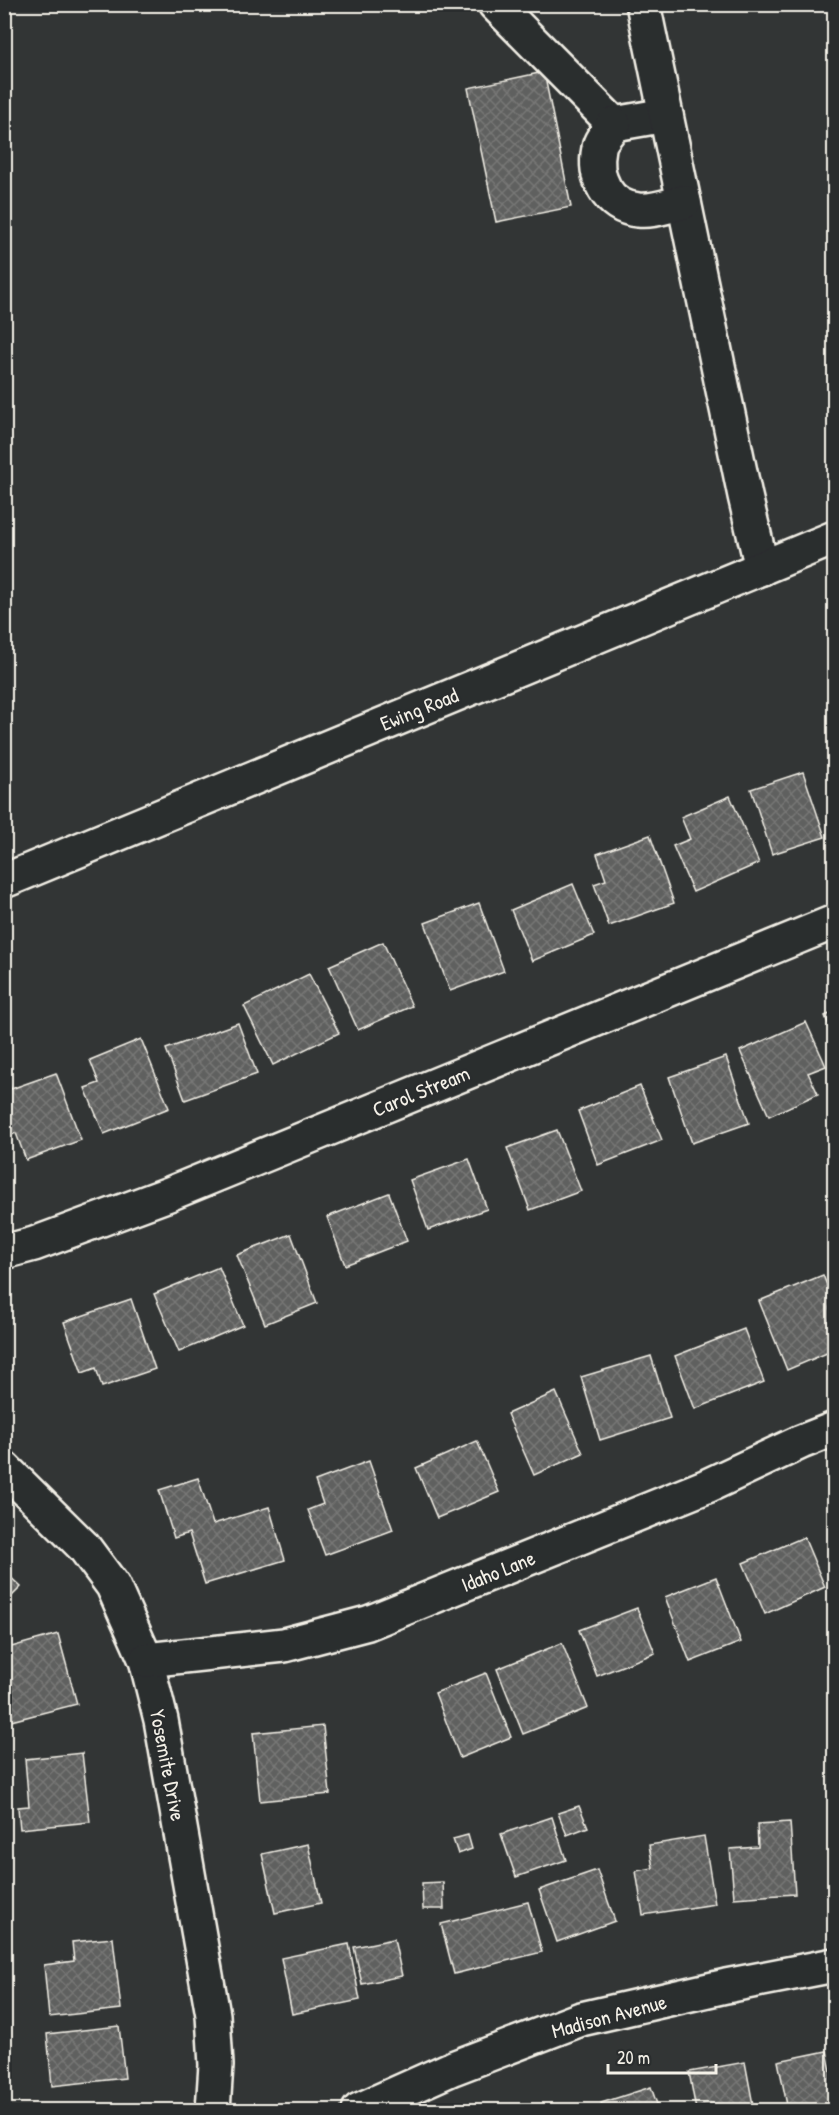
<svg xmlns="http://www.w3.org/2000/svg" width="839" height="2115" font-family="'Patrick Hand',sans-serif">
<defs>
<pattern id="building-cross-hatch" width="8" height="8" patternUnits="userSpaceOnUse" patternTransform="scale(1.5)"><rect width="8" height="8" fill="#5f605f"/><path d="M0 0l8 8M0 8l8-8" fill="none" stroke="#777776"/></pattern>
</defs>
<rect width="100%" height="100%" fill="#323535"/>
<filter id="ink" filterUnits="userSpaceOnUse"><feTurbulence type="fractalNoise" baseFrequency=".0167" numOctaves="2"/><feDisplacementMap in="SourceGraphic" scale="12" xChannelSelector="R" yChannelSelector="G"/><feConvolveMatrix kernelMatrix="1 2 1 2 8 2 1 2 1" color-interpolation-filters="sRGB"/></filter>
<g filter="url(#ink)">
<g fill="url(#building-cross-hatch)" stroke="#f4f1e8" stroke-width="1.5">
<path d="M544,72l27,135 -75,15 -28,-134z"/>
<path d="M803,772l22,65 -53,17 -21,-65z"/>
<path d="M730,796l29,67 -66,29 -20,-46 17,-7 -9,-22z"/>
<path d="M650,835l24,68 -65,23 -15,-42 12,-4 -9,-26z"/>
<path d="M573,884l21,51 -62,26 -21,-51z"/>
<path d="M479,903l25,68 -54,20 -25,-68z"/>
<path d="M383,942l29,64 -54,24 -29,-64z"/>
<path d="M309,974l30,59 -66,32 -29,-59z"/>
<path d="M834,1012v26l-9,-22z"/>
<path d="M806,1022l20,44 -18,7 10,21 -49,22 -29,-65z"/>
<path d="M238,1023l19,51 -72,26 -19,-51z"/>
<path d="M141,1039l28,69 -65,26 -19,-46 14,-5 -9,-23z"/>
<path d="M726,1057l23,66 -57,20 -23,-66z"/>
<path d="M56,1073l25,67 -55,20 -10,-27 -11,5 -1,-2v-58l3,-1 4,12z"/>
<path d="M640,1086l22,54 -64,25 -20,-54z"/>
<path d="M557,1130l24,61 -51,19 -23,-62z"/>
<path d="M469,1159l18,50 -59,21 -18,-50z"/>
<path d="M389,1193l18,48 -62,24 -18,-48z"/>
<path d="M291,1234l26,69 -52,21 -28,-69z"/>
<path d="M219,1267l24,58 -64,27 -25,-58z"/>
<path d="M823,1275l11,28v47l-47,20 -28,-69z"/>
<path d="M131,1299l24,70 -53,18 -6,-19 -14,5 -18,-51z"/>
<path d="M744,1329l20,53 -69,27 -20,-53z"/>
<path d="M651,1356l19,62 -70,22 -19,-63z"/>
<path d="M556,1392l27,61 -49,22 -27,-61z"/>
<path d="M477,1441l22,51 -62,26 -21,-50z"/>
<path d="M369,1461l24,69 -68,25 -17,-45 15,-6 -8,-23z"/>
<path d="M198,1478l15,46 56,-17 16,53 -80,24 -16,-51 -15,5 -15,-48z"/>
<path d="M804,1537l21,50 -60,27 -22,-51z"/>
<path d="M4,1571l17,16 -17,17z"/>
<path d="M716,1577l25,65 -51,20 -25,-65z"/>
<path d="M637,1608l18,45 -58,23 -18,-46z"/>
<path d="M58,1634l19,70 -66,17 -7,-23v-49z"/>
<path d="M562,1643l26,65 -65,26 -26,-65z"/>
<path d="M486,1673l25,64 -51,21 -25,-65z"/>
<path d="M323,1726l7,68 -70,7 -7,-68z"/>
<path d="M82,1753l8,69 -70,7 -2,-22 11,-1 -4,-47z"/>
<path d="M579,1806l9,21 -21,8 -9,-22z"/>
<path d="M552,1817l14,43 -50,17 -15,-43z"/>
<path d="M790,1822l5,72 -61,4 -4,-49 28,-2 -1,-23z"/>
<path d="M468,1835l4,14 -14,5 -5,-15z"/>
<path d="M704,1836l11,68 -72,11 -7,-44 17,-3 -4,-23z"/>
<path d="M308,1844l13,59 -46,10 -13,-59z"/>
<path d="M597,1870l18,51 -58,21 -18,-52z"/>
<path d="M443,1882l1,27h-21l-1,-26z"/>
<path d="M528,1902l14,50 -88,22 -13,-50z"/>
<path d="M113,1938l8,71 -72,8 -5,-52 30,-4 -2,-19z"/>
<path d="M394,1939l8,37 -40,8 -8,-37z"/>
<path d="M349,1944l11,56 -68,14 -11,-56z"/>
<path d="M119,2026l6,52 -73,8 -5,-52z"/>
<path d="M827,2051l7,36v23h-46l-10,-49z"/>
<path d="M745,2062l9,48h-58l-7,-38z"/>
<path d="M651,2087l8,23h-56l-2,-7z"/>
</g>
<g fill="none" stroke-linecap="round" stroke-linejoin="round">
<defs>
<g id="minor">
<path d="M495,4l119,120 52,-9"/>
<path d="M643,4l102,492 17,72"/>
<path d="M614,124c-5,7 -14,16 -15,24 -6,29 8,59 39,62 14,2 32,-5 46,-8"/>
<path d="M4,881l830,-343"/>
<path d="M4,1252l30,-8 135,-50 665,-272"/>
<path d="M4,1468l80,79 29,39 33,74 15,60 52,295 3,50 -3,45"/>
<path d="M146,1660l138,-15 84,-22 339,-137 94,-44 33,-13"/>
<path d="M359,2110l94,-42 128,-49 145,-33 108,-21"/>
</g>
</defs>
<use href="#minor" stroke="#f4f1e8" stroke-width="38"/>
<use href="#minor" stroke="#2a2d2e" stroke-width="33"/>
</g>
</g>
<g text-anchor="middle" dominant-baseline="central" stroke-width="4.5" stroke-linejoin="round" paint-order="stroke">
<g font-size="21" fill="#f4f1e8" stroke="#2a2d2e">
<text transform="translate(419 709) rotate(-22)">Ewing Road</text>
<text transform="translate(421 1091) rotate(-22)">Carol Stream</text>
<text transform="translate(498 1571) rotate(-22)">Idaho Lane</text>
<text transform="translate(168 1765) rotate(79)">Yosemite Drive</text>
<text transform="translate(609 2016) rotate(-15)">Madison Avenue</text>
</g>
</g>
<rect width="839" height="2115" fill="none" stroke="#2a2d2e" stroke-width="24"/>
<rect x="12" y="12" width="815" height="2091" fill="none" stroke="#f4f1e8" stroke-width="2" filter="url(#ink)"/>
<path d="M608 2064v9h108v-9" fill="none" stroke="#f4f1e8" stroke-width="3"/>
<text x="617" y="2064" font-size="18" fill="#f4f1e8" stroke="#2a2d2e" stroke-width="4.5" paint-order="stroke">20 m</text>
</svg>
